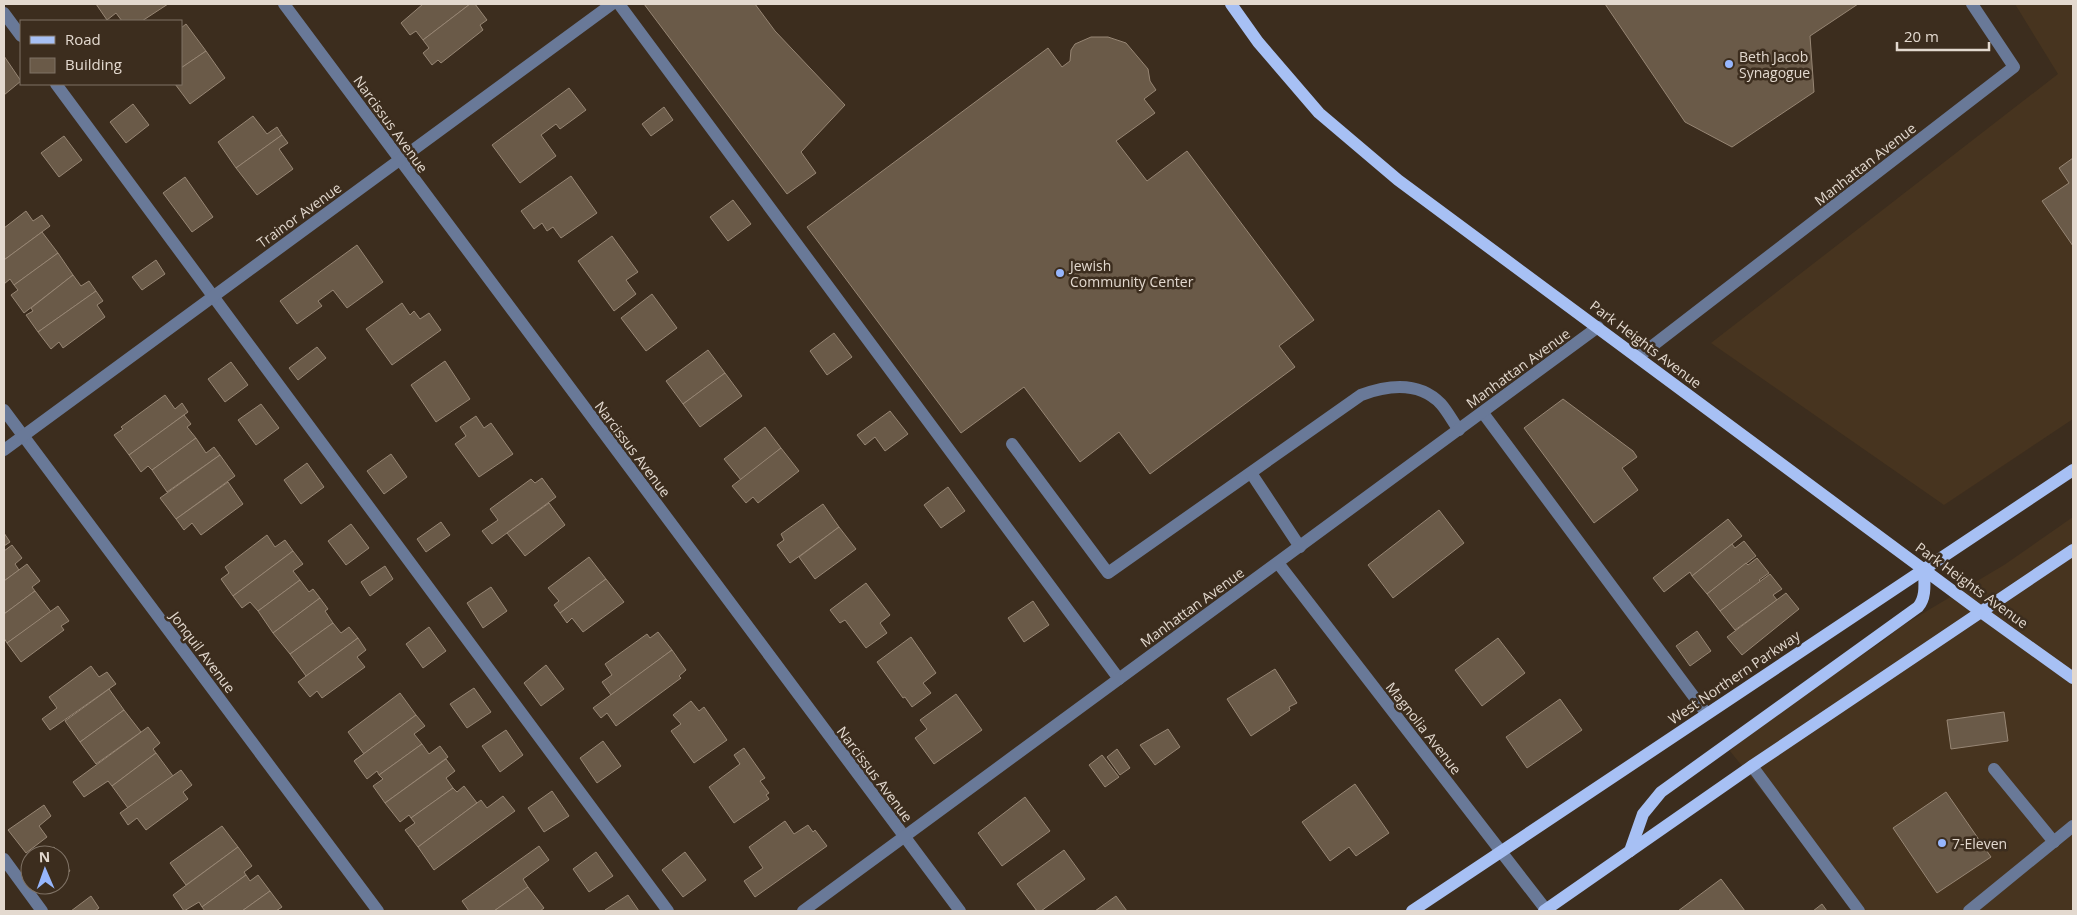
<svg xmlns="http://www.w3.org/2000/svg" width="2077" height="915" font-family="'Open Sans',sans-serif">
<rect width="100%" height="100%" fill="#3c2d1e"/>
<g fill="#47341f">
<path d="M2015,4h58v415l-129,86 -233,-162 347,-269z"/>
<path d="M2073,517v394h-215l-128,-160 27,-25 126,-85 17,-14 104,-62z"/>
</g>
<g fill="#6a5a48" stroke="#978674">
<path d="M96,4h72l-26,17h-20l-6,-8 -9,7z"/>
<path d="M423,4h47l-47,36 -7,-9 -6,4 -9,-12z"/>
<path d="M470,4h5l12,16 -7,5 3,5 -42,33 -3,-3 -6,5 -9,-12 6,-5 -6,-8z"/>
<path d="M644,4h111l20,27 70,74 -44,47 15,21 -29,21z"/>
<path d="M1605,4h253l-48,32 4,56 -82,55 -47,-25z"/>
<path d="M186,24l20,27 -25,17v-40z"/>
<path d="M1091,37h17l18,6 22,26 2,12 6,9 -12,9 11,14 -39,28 31,40 40,-30 127,169 -35,26 16,21 -145,107 -31,-42 -39,30 -56,-75 -63,46 -154,-206 241,-179 14,19 8,-6 1,-11 4,-6z"/>
<path d="M206,51l19,27 -35,26 -15,-20h6v-16z"/>
<path d="M4,56l17,25 -17,14z"/>
<path d="M569,88l17,22 -26,19 -4,-5 -15,11 15,21 -36,27 -28,-38z"/>
<path d="M133,104l16,21 -23,18 -16,-21z"/>
<path d="M664,107l9,13 -22,16 -9,-12z"/>
<path d="M253,116l14,18 10,-7 5,8 -46,33 -18,-26z"/>
<path d="M282,135l6,8 -9,6 14,20 -36,26 -21,-27z"/>
<path d="M64,136l18,24 -23,17 -18,-24z"/>
<path d="M2073,158v88l-31,-45 27,-18 -10,-15z"/>
<path d="M571,176l26,37 -36,25 -8,-11 -6,4 -5,-8 -8,6 -13,-18z"/>
<path d="M185,177l28,40 -21,15 -29,-39z"/>
<path d="M733,200l18,24 -23,17 -18,-24z"/>
<path d="M26,211l7,10 9,-6 8,11 -46,34v-32z"/>
<path d="M42,232l16,21 -44,32 -4,-6 -6,5v-24z"/>
<path d="M612,236l26,36 -12,8 10,14 -22,17 -36,-50z"/>
<path d="M357,245l26,37 -36,26 -14,-18 -15,11 4,5 -25,18 -17,-23z"/>
<path d="M58,253l15,22 -49,38 -13,-18 7,-5 -4,-5z"/>
<path d="M156,260l9,14 -23,16 -10,-13z"/>
<path d="M73,275l8,11 8,-5 7,10 -58,41 -12,-17 7,-4 -2,-3z"/>
<path d="M96,291l7,10 -6,4 8,12 -42,31 -4,-6 -8,7 -13,-17z"/>
<path d="M652,294l25,34 -31,23 -25,-33z"/>
<path d="M402,303l8,12 4,-4 6,8 9,-6 12,17 -49,35 -26,-36z"/>
<path d="M834,333l18,24 -25,18 -17,-24z"/>
<path d="M317,347l9,11 -28,22 -9,-12z"/>
<path d="M708,350l17,23 -42,31 -17,-23z"/>
<path d="M445,361l25,38 -34,23 -25,-37z"/>
<path d="M231,362l17,23 -23,17 -17,-23z"/>
<path d="M725,373l17,23 -42,31 -17,-23z"/>
<path d="M165,395l10,14 7,-6 6,9 -59,43 -15,-20 9,-6 -2,-2z"/>
<path d="M1563,399l70,52 4,6 -15,11 16,22 -44,33 -70,-95z"/>
<path d="M261,404l18,24 -23,17 -18,-25z"/>
<path d="M890,411l18,23 -23,17 -10,-14 -10,8 -8,-10z"/>
<path d="M184,415l7,9 -4,3 9,11 -44,32 -4,-4 -7,6 -12,-17z"/>
<path d="M476,416l8,12 7,-5 22,31 -34,23 -24,-33 11,-8 -6,-9z"/>
<path d="M765,427l16,21 -40,32 -17,-21z"/>
<path d="M196,438l10,15 8,-6 6,8 -53,37 -15,-22z"/>
<path d="M781,448l18,23 -41,32 -5,-6 -7,6 -14,-17z"/>
<path d="M391,454l16,23 -23,17 -17,-23z"/>
<path d="M220,455l15,21 -59,43 -16,-21z"/>
<path d="M307,463l17,24 -23,17 -17,-24z"/>
<path d="M542,478l14,19 -64,47 -10,-13 16,-11 -8,-11 41,-30 4,4z"/>
<path d="M228,482l15,22 -42,31 -9,-12 -8,7 -8,-11z"/>
<path d="M948,487l17,24 -24,17 -17,-23z"/>
<path d="M549,503l16,22 -40,31 -18,-23z"/>
<path d="M823,504l16,23 -49,36 -13,-18 7,-5 -3,-6z"/>
<path d="M1439,510l25,33 -71,55 -25,-33z"/>
<path d="M1728,519l14,17 -50,40 -2,-4 -26,20 -11,-14z"/>
<path d="M441,522l9,13 -24,17 -9,-13z"/>
<path d="M351,524l18,24 -23,17 -18,-24z"/>
<path d="M839,527l17,22 -41,30 -16,-22z"/>
<path d="M4,533l6,9 -6,4z"/>
<path d="M267,535l8,12 10,-7 8,11 -60,45 -12,-17 8,-6 -4,-6z"/>
<path d="M1744,541l12,15 -49,38 -15,-18 40,-32 3,4z"/>
<path d="M12,545l10,13 -7,6 4,6 -15,11v-30z"/>
<path d="M293,551l10,13 -10,7 7,9 -42,31 -8,-9 -8,6 -9,-12z"/>
<path d="M589,557l17,22 -46,34 -6,-8 5,-4 -11,-13z"/>
<path d="M1757,558l12,15 -10,7 2,2 -41,29 -13,-17 39,-31 2,2z"/>
<path d="M27,564l13,17 -8,6 3,4 -31,23v-33z"/>
<path d="M385,566l8,13 -23,17 -9,-14z"/>
<path d="M1770,574l12,15 -9,6 4,5 -42,30 -15,-19z"/>
<path d="M606,579l18,23 -41,30 -11,-14 -5,5 -7,-10z"/>
<path d="M300,580l9,12 4,-3 7,9 -47,35 -15,-22z"/>
<path d="M866,583l24,32 -10,8 7,10 -21,15 -21,-28 -5,3 -10,-13z"/>
<path d="M491,587l16,24 -24,17 -16,-25z"/>
<path d="M35,591l16,21 -44,31 -3,-5v-24z"/>
<path d="M1786,593l13,16 -57,46 -15,-18z"/>
<path d="M320,598l8,11 -3,2 8,12 -43,31 -17,-21z"/>
<path d="M1033,601l16,24 -25,17 -16,-24z"/>
<path d="M58,606l11,15 -8,5 3,4 -43,32 -14,-19z"/>
<path d="M333,623l8,10 8,-6 9,11 -52,38 -16,-22z"/>
<path d="M429,627l17,24 -23,17 -17,-24z"/>
<path d="M1697,631l14,20 -21,15 -14,-20z"/>
<path d="M658,632l14,18 -61,45 -9,-13 10,-7 -7,-11 42,-30 3,4z"/>
<path d="M911,637l25,36 -13,10 8,10 -19,14 -7,-10 -2,1 -26,-36z"/>
<path d="M358,638l8,12 -9,7 8,10 -43,31 -5,-7 -7,6 -12,-15z"/>
<path d="M1498,638l27,35 -43,33 -27,-36z"/>
<path d="M672,650l14,20 -7,6 2,2 -65,48 -9,-13 -6,5 -8,-10z"/>
<path d="M546,665l18,24 -23,17 -17,-23z"/>
<path d="M91,666l8,11 8,-5 9,12 -66,46 -8,-11 15,-11 -8,-11z"/>
<path d="M1275,669l22,34 -8,4 1,3 -39,26 -24,-37z"/>
<path d="M474,688l17,24 -24,16 -17,-24z"/>
<path d="M109,689l15,21 -44,32 -15,-21z"/>
<path d="M400,693l16,22 -62,46 10,-7 -16,-22z"/>
<path d="M956,694l26,36 -48,34 -19,-26 12,-9 -7,-9z"/>
<path d="M1560,699l22,31 -55,38 -21,-31z"/>
<path d="M691,701l8,10 5,-4 23,33 -33,23 -23,-32 10,-7 -8,-9z"/>
<path d="M124,710l17,22 -45,32 -16,-22z"/>
<path d="M2004,712l4,29 -57,8 -4,-29z"/>
<path d="M416,715l9,11 -11,8 8,10 -43,31 -2,-4 -10,8 -13,-18z"/>
<path d="M148,727l12,16 -7,6 3,4 -44,33 -4,-5 -24,16 -11,-15z"/>
<path d="M1168,729l12,18 -25,18 -15,-20z"/>
<path d="M506,730l17,25 -23,17 -18,-26z"/>
<path d="M603,741l18,25 -24,17 -17,-25z"/>
<path d="M422,744l7,10 11,-8 8,11 -63,46 -12,-17 10,-7 -4,-4z"/>
<path d="M744,748l21,30 -5,3 9,12 -3,2 3,4 -35,24 -25,-36 31,-23 -6,-9z"/>
<path d="M1117,749l13,19 -10,7 -13,-18z"/>
<path d="M156,753l17,23 -45,32 -16,-22z"/>
<path d="M1102,755l17,22 -14,10 -16,-22z"/>
<path d="M446,759l9,12 -9,7 7,10 -42,30 -2,-3 -9,7 -15,-19z"/>
<path d="M181,770l11,15 -9,7 5,7 -42,31 -9,-12 -9,7 -8,-12z"/>
<path d="M1355,784l34,49 -33,23 -7,-9 -19,14 -28,-39z"/>
<path d="M464,786l13,17 -59,44 -13,-17 10,-7 -4,-5 42,-30 4,4z"/>
<path d="M552,791l17,25 -25,16 -16,-24z"/>
<path d="M1946,792l45,65 -54,36 -44,-65z"/>
<path d="M503,796l12,15 -81,59 -16,-23 63,-47 6,8z"/>
<path d="M1025,797l25,34 -48,35 -24,-33z"/>
<path d="M44,805l7,11 -12,10 8,11 -21,16 -18,-23z"/>
<path d="M785,821l9,13 14,-9 5,7 2,-2 12,16 -72,51 -11,-16 19,-13 -14,-21z"/>
<path d="M222,826l16,21 -52,38 -16,-22z"/>
<path d="M539,846l10,14 -26,19 5,8 -34,24h-25l-7,-10z"/>
<path d="M54,847l5,8h-17z"/>
<path d="M238,847l14,19 -8,6 2,3 -44,32 -3,-5 -15,9 -11,-16z"/>
<path d="M1064,850l21,29 -44,32h-4l-20,-27z"/>
<path d="M596,852l17,24 -24,16 -16,-23z"/>
<path d="M685,852l21,28 -23,17 -21,-27z"/>
<path d="M60,856l10,15 -10,6z"/>
<path d="M246,875l4,6 8,-6 12,16 -28,20h-37l-3,-4z"/>
<path d="M1721,879l24,32h-67z"/>
<path d="M528,887l16,21 -4,3h-46z"/>
<path d="M270,891l12,16 -6,4h-34z"/>
<path d="M628,895l11,16h-34v-1z"/>
<path d="M91,896l8,12 -4,3h-24z"/>
<path d="M1116,896l11,15h-32z"/>
<path d="M1822,904l5,7h-14z"/>
</g>
<g fill="none" stroke-linecap="round" stroke-linejoin="round">
<g stroke="#697998" stroke-width="12">
<path d="M284,4l676,907"/>
<path d="M619,4l500,675"/>
<path d="M4,13l17,23"/>
<path d="M56,84l612,827"/>
<path d="M1638,357l376,-290 -42,-63"/>
<path d="M4,410l374,501"/>
<path d="M1483,413l223,300"/>
<path d="M1012,444l96,129 253,-178c27,-10 58,-14 80,9 7,8 12,18 18,26"/>
<path d="M4,450l608,-446"/>
<path d="M1251,473l49,74"/>
<path d="M1278,563l269,348"/>
<path d="M1752,766l107,145"/>
<path d="M1994,769l60,73"/>
<path d="M4,859l38,52"/>
<path d="M803,911l795,-584"/>
<path d="M1969,911l104,-85"/>
</g>
<g stroke="#a7c0f4" stroke-width="12">
<path d="M1231,4l27,38 61,71 79,67 583,432 92,66"/>
<path d="M1630,851l13,-37 18,-22 257,-185c9,-10 6,-26 6,-39"/>
<path d="M1412,911l661,-441"/>
<path d="M1544,911l208,-145 321,-216"/>
</g>
</g>
<g fill="#96b6fd" stroke="#3c2d1e" stroke-width="2">
<circle cx="1729" cy="64" r="5"/>
<circle cx="1060" cy="273" r="5"/>
<circle cx="1942" cy="843" r="5"/>
</g>
<g text-anchor="middle" dominant-baseline="central" stroke-width="5" stroke-linejoin="round" paint-order="stroke">
<g font-size="14" fill="#e3d9cf" stroke="#3c2d1e" text-anchor="start">
<text x="1739" y="56">Beth Jacob<tspan x="1739" dy="16">Synagogue</tspan></text>
<text x="1070" y="265">Jewish<tspan x="1070" dy="16">Community Center</tspan></text>
<text x="1952" y="843">7-Eleven</text>
</g>
<g font-size="14" fill="#e3d9cf" stroke="#3c2d1e">
<text transform="translate(391 124) rotate(54)">Narcissus Avenue</text>
<text transform="translate(1865 164) rotate(-38)">Manhattan Avenue</text>
<text transform="translate(299 215) rotate(-36)">Trainor Avenue</text>
<text transform="translate(1646 344) rotate(37)">Park Heights Avenue</text>
<text transform="translate(1518 368) rotate(-36)">Manhattan Avenue</text>
<text transform="translate(633 449) rotate(53)">Narcissus Avenue</text>
<text transform="translate(1972 585) rotate(36)">Park Heights Avenue</text>
<text transform="translate(1192 607) rotate(-36)">Manhattan Avenue</text>
<text transform="translate(203 652) rotate(53)">Jonquil Avenue</text>
<text transform="translate(1734 677) rotate(-34)">West Northern Parkway</text>
<text transform="translate(1424 728) rotate(52)">Magnolia Avenue</text>
<text transform="translate(875 774) rotate(53)">Narcissus Avenue</text>
</g>
</g>
<rect width="2077" height="915" fill="none" stroke="#e3d9cf" stroke-width="10"/>
<rect x="20" y="20" width="162" height="65" fill="#3c2d1e" stroke="#7f7265"/>
<rect x="30" y="36" width="25" height="8" fill="#a7c0f4" stroke="#7f7265"/>
<text x="65" y="45" font-size="15" fill="#e3d9cf">Road</text>
<rect x="30" y="58" width="25" height="15" fill="#6a5a48" stroke="#7f7265"/>
<text x="65" y="70" font-size="15" fill="#e3d9cf">Building</text>
<g transform="translate(45 870) rotate(358)"><circle r="24" fill="#3c2d1e" stroke="#7f7265"/>
<path d="M0-4L9 19L0 12L-9 19Z" fill="#96b6fd"/>
<text y="-8" font-size="14" font-weight="bold" text-anchor="middle" fill="#e3d9cf">N</text>
</g>
<path d="M1897 42v8h92v-8" fill="none" stroke="#e3d9cf" stroke-width="2.5"/>
<text x="1904" y="42" font-size="15" fill="#e3d9cf" stroke="#3c2d1e" stroke-width="4" paint-order="stroke">20 m</text>
</svg>
